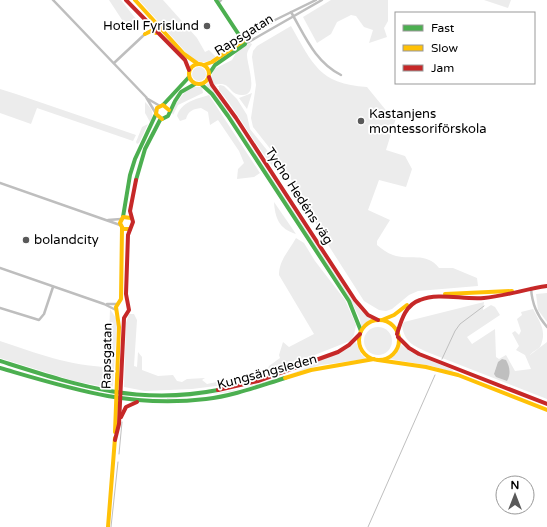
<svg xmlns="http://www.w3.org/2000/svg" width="547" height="527" font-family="'Varela Round',sans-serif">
<rect width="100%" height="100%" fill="#fff"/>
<g fill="#ececec">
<path d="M109,0h12l15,19 -8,10z"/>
<path d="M139,0h24l34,38 8,14 4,-2 7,7c-9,6 -15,7 -25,1z"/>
<path d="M331,0h57v21l-4,7 3,9 -18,6 4,-13 -9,-3 -8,-11 -5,-1 -14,7 -6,12 -14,9 -14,-26z"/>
<path d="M484,0h27l-3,8z"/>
<path d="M291,26c22,38 28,58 76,61l22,27 7,4 -10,32 19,6 7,13 -6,18 -27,-7 -11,30 22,10 -13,21v4c5,4 10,8 16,10 16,6 33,-4 46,13h14l24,10 1,8 -60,5 -9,4 -17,14 -6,2 -7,-1 -15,-9 -39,-61 -42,-75 -30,-38 -2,-9 5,-33 -4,-28 1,-6 4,-5z"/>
<path d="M250,43l2,1c-2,4 -5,7 -5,11 0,10 13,42 -6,40 -13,-1 -10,-15 -27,-10l-3,-8 3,-8 18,-9 5,-9z"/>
<circle cx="199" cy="74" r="7"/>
<path d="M208,83l19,27 124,188 10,13 11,9 -11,7 -1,-8 -10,-20 -124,-189 -20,-25z"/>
<path d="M220,85l4,1 13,13 10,16 3,14 29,36 9,17c-27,-23 -45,-64 -69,-92v-3h-2z"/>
<path d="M192,87h10l1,6 -25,12 -5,10 -2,-5 13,-17z"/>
<path d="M0,89l16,5 120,41 -3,6 -96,-33 -6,16 -31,-11z"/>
<path d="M252,93l-5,16 -8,-11z"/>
<path d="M209,95l51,78 -6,4 -17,2 1,-10 6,-6 -5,-12 -21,-31 -8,5 -2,-13 -7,-4c-8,1 -13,3 -15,11l-6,2 -3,-5c4,-14 19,-17 32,-21z"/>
<path d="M145,102c7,7 10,11 5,20l-5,-9z"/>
<path d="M148,124l-9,19 -2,1 -1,-2 6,-15z"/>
<path d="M274,202l22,32c-17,-5 -21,-16 -22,-32z"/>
<path d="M296,238l8,5 11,18 30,39 11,25 -2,10 -4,6 -86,34 -40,10 -32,4 -47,2 -21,-4 2,-64 3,-9h5l3,6 -3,46 3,1 1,-15 4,5v13l16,6 15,-1 4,6 5,1 5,-3 18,-1 -3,2 5,4 40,-8 21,-7 1,-3 11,-8 -1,-3 4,-13 6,5 25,-13 -35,-59c0,-15 10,-24 17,-37z"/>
<path d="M547,293v29l-9,-12 -2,-16z"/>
<path d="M484,302l-1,8 8,-5 4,2 5,8 -33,22 5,7 23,-15 1,28 3,2 7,-4 9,16 16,-2 -6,-14 -9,-5 3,-4 -7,-13 3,-2 4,4 2,-4 -4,-12 5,-4 -1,-3 12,-3c8,15 14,23 7,38 -3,3 -7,4 -10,8l17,-13v57l-120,-47c-14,-7 -22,-9 -25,-26l2,-4z"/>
<path d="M110,309l6,9 1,6 -4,62 -3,2 -36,-7 -74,-23v-17c36,12 70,25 108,26z"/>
<circle cx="378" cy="341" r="14"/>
<path d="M356,342l5,12 5,5 -45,6 -91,27 -63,7v-1c50,-3 104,-12 148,-35 15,-8 29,-9 41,-21z"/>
<path d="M400,344l11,8 42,18 -1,2 -20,-6 -42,-7 6,-5z"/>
</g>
<path fill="#bfbfbf" d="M502,359l4,1c4,7 5,14 1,21l-11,-4 -2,-3 4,-12z"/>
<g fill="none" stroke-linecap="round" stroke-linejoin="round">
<g stroke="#bfbfbf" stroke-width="1">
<path d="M442,359l13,-28 5,-7 24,-18"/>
<path d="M119,454l3,-32"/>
<path d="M111,527l7,-65"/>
<path d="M368,527l67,-152"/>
</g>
<g stroke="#bebebe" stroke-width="2.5">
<path d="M53,0l93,97 9,15"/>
<path d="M218,3l3,-3"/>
<path d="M291,12c14,24 24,50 50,63"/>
<path d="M243,41l32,-21 41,-20"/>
<path d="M245,44l77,-44"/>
<path d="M114,63l31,-29"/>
<path d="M148,99l12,7"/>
<path d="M0,183l120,42"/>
<path d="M108,220l13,-1"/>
<path d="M0,268l104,36 12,6"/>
<path d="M531,288c1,16 6,27 16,39"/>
<path d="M107,304h10"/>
<path d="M0,308l39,12 5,-6 9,-27"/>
</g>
<g stroke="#4caf50" stroke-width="4">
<path d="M209,74l6,-9 30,-21 -29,-44"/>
<path d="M201,84l11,10 16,22 121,185 12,30"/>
<path d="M163,105l26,-28"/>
<path d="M136,180l9,-31 15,-29 8,-4 7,-15 6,-9 14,-8"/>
<path d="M123,217l7,-42 5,-16 21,-45"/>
<path d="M0,361c76,24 137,45 218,29"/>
<path d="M0,368c72,21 129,40 206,31 27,-3 53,-13 79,-21"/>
</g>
<g stroke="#ffc107" stroke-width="4">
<path d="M135,0l49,54 14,10"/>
<path d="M145,34l6,-3 5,2"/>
<circle cx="199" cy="74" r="10"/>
<path d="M204,65l8,-3 31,-21"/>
<path d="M162,119l-6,-5 1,-6 6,-3 6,5"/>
<path d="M130,229h-7l-3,-6 3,-6 8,1"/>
<path d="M445,294l67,-3"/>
<path d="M382,320l12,-5 13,-10"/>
<circle cx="379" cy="340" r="20"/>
<path d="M378,360l48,7 32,8 89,35"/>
<path d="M285,378l26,-8 63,-11"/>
<path d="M115,432l4,-105 -3,-20 5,-8 1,-71"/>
<path d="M108,527l7,-89"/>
</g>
<g stroke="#c62828" stroke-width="4">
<path d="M126,0l59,60 4,10"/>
<path d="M209,77l3,8 24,33 119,182 13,15 10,5"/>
<path d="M397,334c4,-13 8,-29 23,-34 19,-8 43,0 64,-2 21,-2 42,-9 63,-12"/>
<path d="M398,337l11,11 10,6 128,50"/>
<path d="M218,390l40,-9 80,-29 11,-7 11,-11"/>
<path d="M121,417l5,-10 11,-5"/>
<path d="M115,440l4,-16 5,-106 5,-8 -3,-16 2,-59 5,-13 -3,-11 6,-31"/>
</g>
</g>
<g fill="#595959" stroke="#fff" stroke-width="1.5">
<circle cx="207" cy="26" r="4"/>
<circle cx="361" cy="121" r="4"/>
<circle cx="26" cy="240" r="4"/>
</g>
<g text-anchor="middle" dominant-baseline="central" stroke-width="3.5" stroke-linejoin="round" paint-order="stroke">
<g font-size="13" fill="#000" stroke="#fff" text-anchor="start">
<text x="199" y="26" text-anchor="end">Hotell Fyrislund</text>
<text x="369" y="114">Kastanjens<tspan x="369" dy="15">montessoriförskola</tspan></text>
<text x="34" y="240">bolandcity</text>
</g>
<g font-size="13" fill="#000" stroke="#fff">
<text transform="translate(244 35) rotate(-32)">Rapsgatan</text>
<text transform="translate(299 196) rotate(57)">Tycho Hedéns väg</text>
<text transform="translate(107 356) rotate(-89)">Rapsgatan</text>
<text transform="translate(267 372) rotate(-15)">Kungsängsleden</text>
</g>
</g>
<rect x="395" y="12" width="140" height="72" fill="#ffffff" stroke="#999999"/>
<rect x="403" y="25" width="20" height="6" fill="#4caf50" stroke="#999999"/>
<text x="431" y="32" font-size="12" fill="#000000">Fast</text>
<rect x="403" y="45" width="20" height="6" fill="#ffc107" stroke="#999999"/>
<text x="431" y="52" font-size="12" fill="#000000">Slow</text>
<rect x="403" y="65" width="20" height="6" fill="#c62828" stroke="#999999"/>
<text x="431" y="72" font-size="12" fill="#000000">Jam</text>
<g transform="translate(515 495)"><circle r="19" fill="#ffffff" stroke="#999999"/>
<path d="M0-3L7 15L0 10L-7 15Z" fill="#595959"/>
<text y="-6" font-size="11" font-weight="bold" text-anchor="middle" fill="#000000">N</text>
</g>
</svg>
